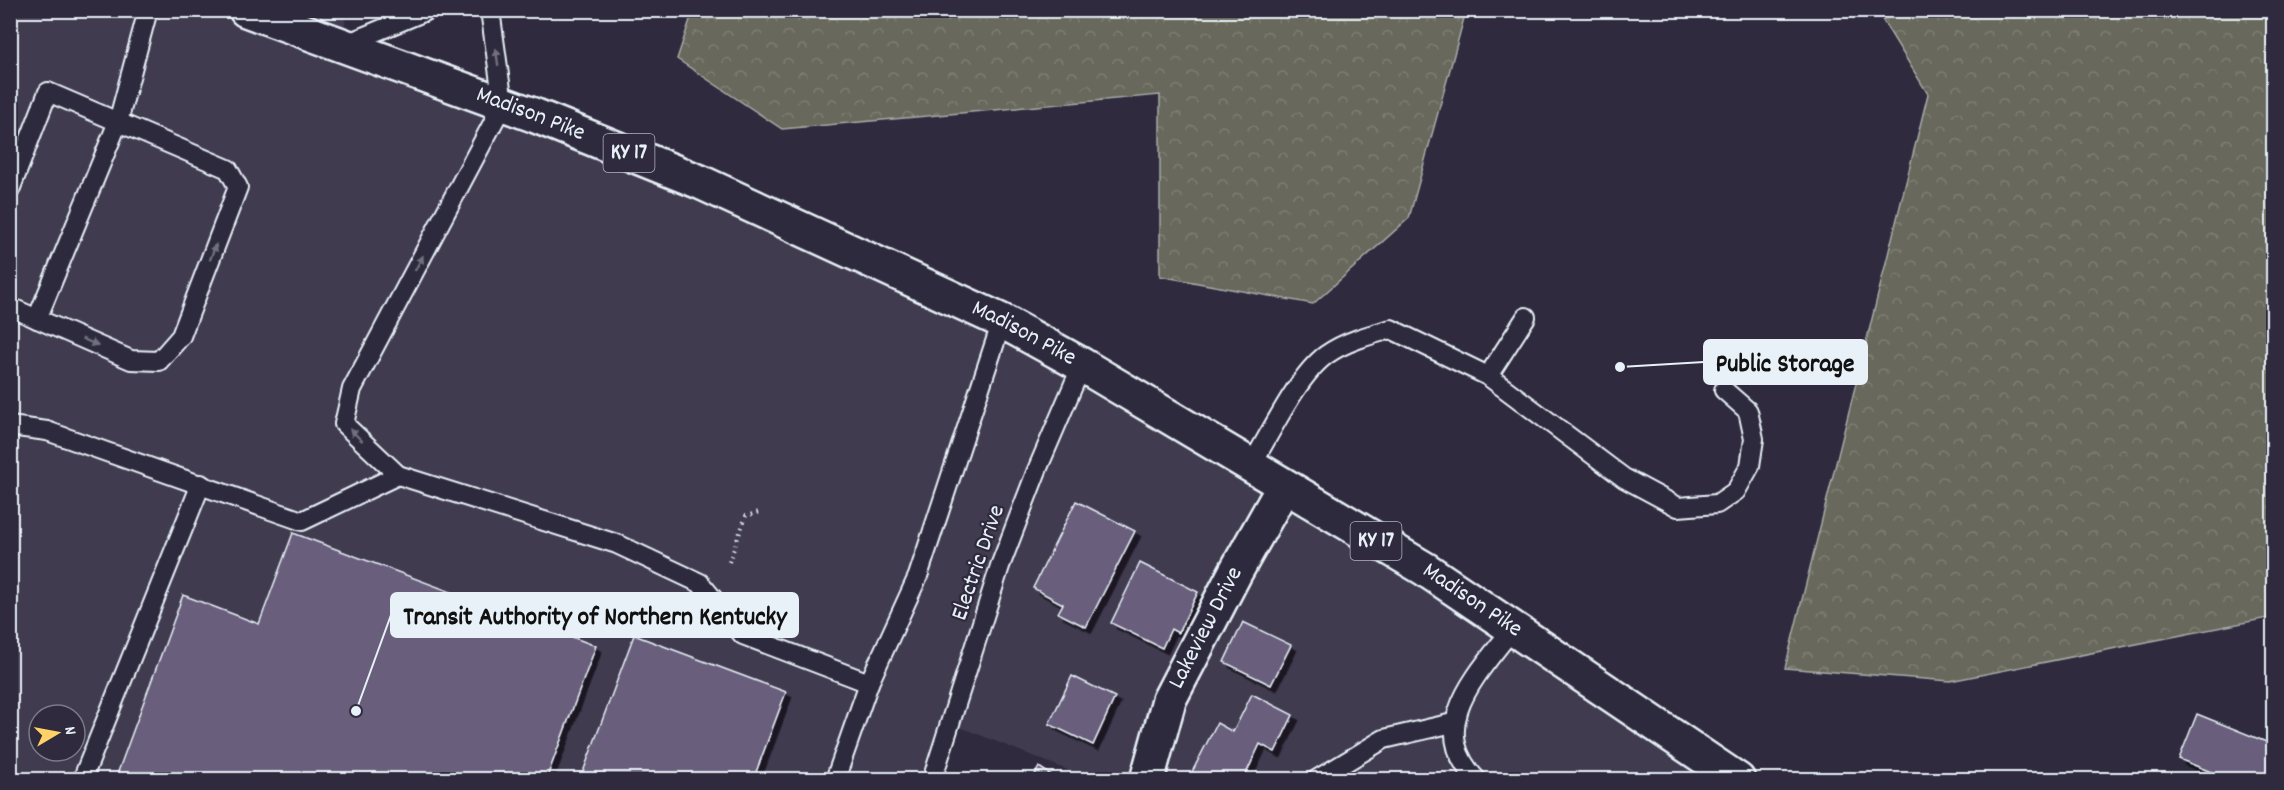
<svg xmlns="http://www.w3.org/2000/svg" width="2284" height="790" font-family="Dekko,sans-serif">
<defs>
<pattern id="forest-crowns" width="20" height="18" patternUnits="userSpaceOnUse" patternTransform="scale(1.5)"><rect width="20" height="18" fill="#68695b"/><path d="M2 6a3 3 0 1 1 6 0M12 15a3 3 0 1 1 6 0" fill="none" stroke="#7e7f73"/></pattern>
<filter id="shadow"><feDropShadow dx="5.5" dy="5.5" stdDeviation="0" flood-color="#0009"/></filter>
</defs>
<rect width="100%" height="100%" fill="#2f2a3d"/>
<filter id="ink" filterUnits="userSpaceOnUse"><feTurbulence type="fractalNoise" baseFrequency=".0167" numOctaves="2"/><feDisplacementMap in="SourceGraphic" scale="12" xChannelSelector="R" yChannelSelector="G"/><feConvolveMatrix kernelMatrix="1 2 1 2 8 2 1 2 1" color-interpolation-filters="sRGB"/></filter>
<g filter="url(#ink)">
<path fill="#403a50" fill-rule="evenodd" d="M10,11h336l-3,34 659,276 736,458h-648l-138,-55 -20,55h-921zM39,715h36v36h-36z"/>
<g fill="url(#forest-crowns)" stroke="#a8adaa" stroke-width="1.5">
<path d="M693,11v-1l773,1 -57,207 -96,86 -153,-28v-181l-378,34 -105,-70z"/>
<path d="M1877,11h396v606l-323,64 -165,-13 143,-574z"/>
</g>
<g fill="#695e7c" stroke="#e8f1f8" stroke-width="1.5" filter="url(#shadow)">
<path d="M1076,501l59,30 -49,96 -28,-14 5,-9 -30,-16z"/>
<path d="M293,533l303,113 -49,131 7,3h-439l68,-185 76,29z"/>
<path d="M1140,563l58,29 -20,41 -7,-4 -9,19 -51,-25z"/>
<path d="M1243,622l48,23 -20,40 -47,-23z"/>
<path d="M634,635l152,57 -33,88h-173z"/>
<path d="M1072,676l43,21 -22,48 -44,-21z"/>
<path d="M1252,694l41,21 -18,37 -15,-8 -17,36h-55l29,-57 16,9z"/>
<path d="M2197,714l77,31v21l-6,14h-37l-52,-21z"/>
<path d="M1039,767l20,13h-27z"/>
</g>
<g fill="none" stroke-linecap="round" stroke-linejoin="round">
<defs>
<g id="service">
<path d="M346,44l82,-34"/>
<path d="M10,190l38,-98 180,77 10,18 -57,149 -22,25 -28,-1 -121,-53"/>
<path d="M37,319l81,-197 30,-112"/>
<path d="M1488,376l38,-59"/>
<path d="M10,426l37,5 255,90 96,-46 219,69 83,39 43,52 126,48"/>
<path d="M1250,467c20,-32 47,-91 76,-112 18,-13 43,-20 65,-26l97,47 136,102 54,29 39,-3 19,-13 14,-25 4,-27 -6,-28 -24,-21"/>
<path d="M398,475l-54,-51 8,-35 151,-285 -13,-94"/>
<path d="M82,780l119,-296"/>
<path d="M835,780l34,-97 49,-107 84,-255"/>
<path d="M932,780l68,-214 37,-96 45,-105"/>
<path d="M1316,780l68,-41 69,-16"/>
<path d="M1477,780c-53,-54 1,-106 36,-152"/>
</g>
<g id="minor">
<path id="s1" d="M1147,780l22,-80 66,-127 49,-87"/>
</g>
<g id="primary">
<path id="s2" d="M246,10l290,106 164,66 302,139 80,44 343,204 313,211"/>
</g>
</defs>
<use href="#service" stroke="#e8f1f8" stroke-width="22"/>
<use href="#minor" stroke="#e8f1f8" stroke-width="38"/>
<use href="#primary" stroke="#e8f1f8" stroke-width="38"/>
<path stroke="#e8f1f8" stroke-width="4" stroke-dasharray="1.5 4.5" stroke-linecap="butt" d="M729,562l17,-46 13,-4"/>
<use href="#service" stroke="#2f2a3d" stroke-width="18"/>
<use href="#minor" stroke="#2f2a3d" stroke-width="33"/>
<use href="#primary" stroke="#2f2a3d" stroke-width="33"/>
</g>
<defs><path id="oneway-solid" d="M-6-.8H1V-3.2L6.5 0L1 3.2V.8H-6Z" transform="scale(1.5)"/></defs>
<g fill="#70707e">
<use href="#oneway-solid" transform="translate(497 57) rotate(-98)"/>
<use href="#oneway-solid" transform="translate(213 252) rotate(-69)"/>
<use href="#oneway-solid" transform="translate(419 263) rotate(-62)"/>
<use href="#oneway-solid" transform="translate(90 342) rotate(23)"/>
<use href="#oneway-solid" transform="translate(356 435) rotate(-136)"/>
</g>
</g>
<g text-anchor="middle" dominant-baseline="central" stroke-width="4.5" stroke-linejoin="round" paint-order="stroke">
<g fill="#2f2a3d" stroke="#b0b5c0" stroke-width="1.5">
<rect x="603.5" y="134" width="51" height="38" rx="4.5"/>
<rect x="1350.5" y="522" width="51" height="38" rx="4.5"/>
</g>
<g font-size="22" font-weight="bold" fill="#e8f1f8">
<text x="629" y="153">KY 17</text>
<text x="1376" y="541">KY 17</text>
</g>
<g font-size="24" fill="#e8f1f8" stroke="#2f2a3d">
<text stroke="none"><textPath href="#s2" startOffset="303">Madison Pike</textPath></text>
<text stroke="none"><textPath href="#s2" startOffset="843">Madison Pike</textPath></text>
<text transform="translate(979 563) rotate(-71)">Electric Drive</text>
<text stroke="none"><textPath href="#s2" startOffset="1365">Madison Pike</textPath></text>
<text stroke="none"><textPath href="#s1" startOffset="164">Lakeview Drive</textPath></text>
</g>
</g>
<path fill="none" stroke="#e8f1f8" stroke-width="2" d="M1620 367L1704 362M356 711L391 615"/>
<g fill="#e8f1f8" stroke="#2f2a3d" stroke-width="2">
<circle cx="1620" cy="367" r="6"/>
<circle cx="356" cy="711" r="6"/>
</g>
<g fill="#e8f1f8" stroke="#e8f1f8" stroke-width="2">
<rect x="1704" y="340" width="163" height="44" rx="6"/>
<rect x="391" y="593" width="407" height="44" rx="6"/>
</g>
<g font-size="26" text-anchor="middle" font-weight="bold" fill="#111">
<text x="1785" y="371">Public Storage</text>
<text x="595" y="624">Transit Authority of Northern Kentucky</text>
</g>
<rect width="2284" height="790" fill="none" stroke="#2f2a3d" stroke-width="36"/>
<rect x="18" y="18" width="2248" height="754" fill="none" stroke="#e8f1f8" stroke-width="2" filter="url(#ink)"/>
<g transform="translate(57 733) rotate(80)"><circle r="28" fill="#2f2a3d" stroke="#797a88" stroke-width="1.5"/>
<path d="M0-4.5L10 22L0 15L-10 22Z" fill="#ffd166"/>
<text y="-9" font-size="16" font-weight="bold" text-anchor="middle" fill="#e8f1f8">N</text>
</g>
</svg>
